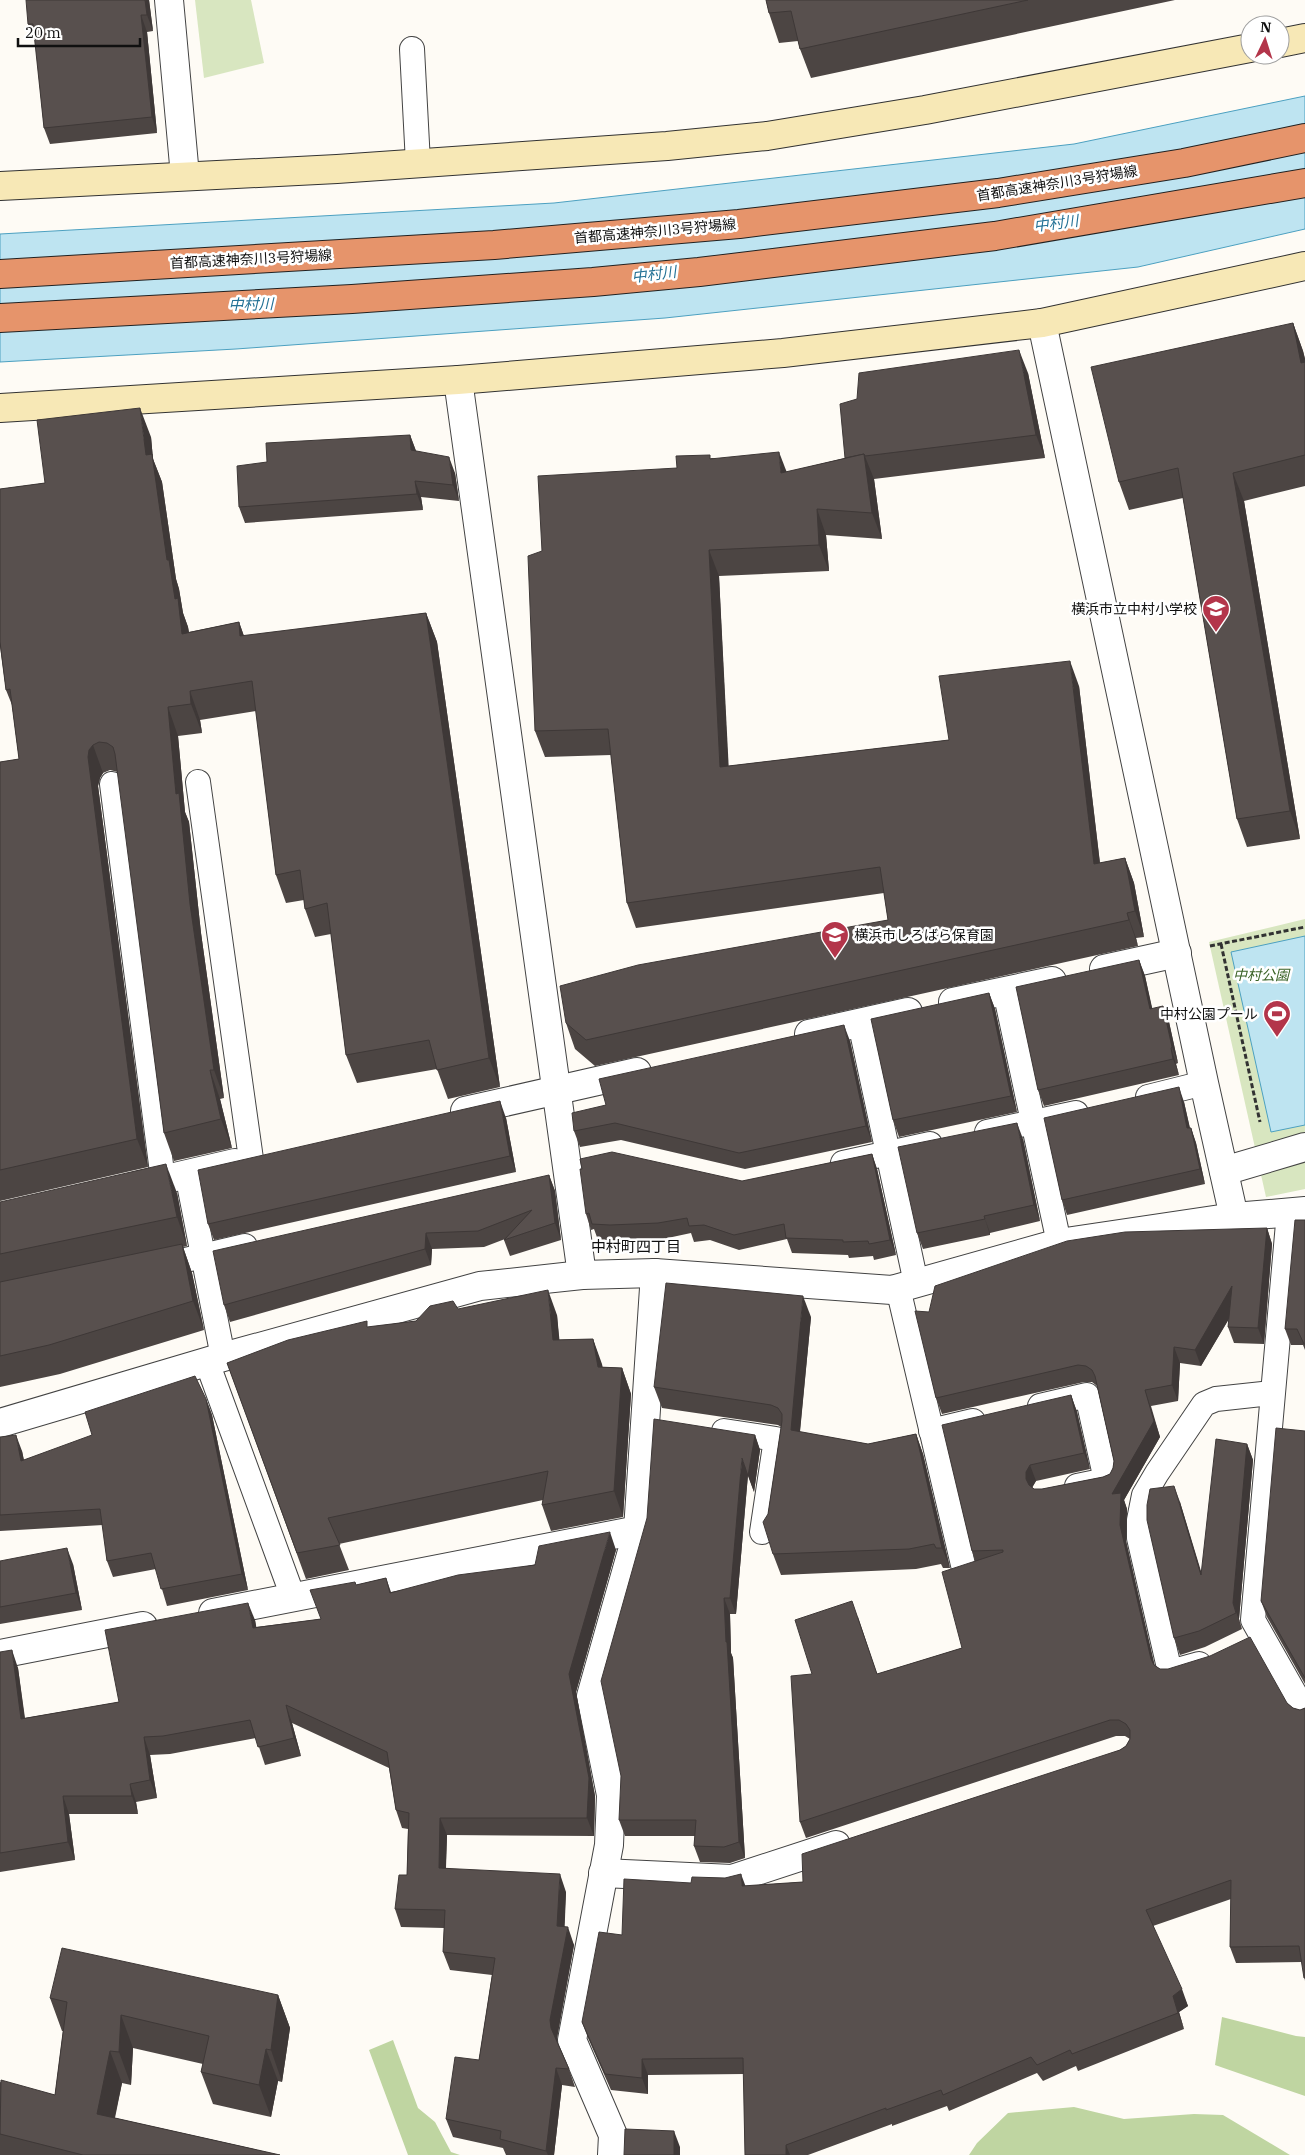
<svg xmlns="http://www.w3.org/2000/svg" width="1305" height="2155" font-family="'IBM Plex Serif','Noto Sans JP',serif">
<rect width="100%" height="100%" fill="#fefbf5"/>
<g fill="#d8e6c0">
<path d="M195,0h56l13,63 -60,15z"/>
<path d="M1305,919v270l-39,8 -57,-255z"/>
</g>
<g fill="#bfd5a1">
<path d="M1222,2017l74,19 9,1v59l-90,-31z"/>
<path d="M393,2040l25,68 17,14 16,30 9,3h-52l-39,-105z"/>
<path d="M1074,2107l50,12 70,-5 29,1 67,40h-321l8,-12 31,-30z"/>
</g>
<g fill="#bee4f1" stroke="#4ca0c0">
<path d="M1305,96v133l-167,38 -473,51 -429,31 -236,13v-128l554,-31 520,-59z"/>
<path d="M1305,936v189l-34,7 -40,-180z"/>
</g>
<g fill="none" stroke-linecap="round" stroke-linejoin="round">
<defs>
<g id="lane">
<path d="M412,49l6,114"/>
<path d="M198,782l53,377"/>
<path d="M112,784l51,396"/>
<path d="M1005,991l54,252"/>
<path d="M860,1023l56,260"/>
<path d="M1148,1097l56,-14"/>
<path d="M987,1132l89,-19"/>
<path d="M843,1163l87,-19"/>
<path d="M187,1174l36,183"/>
<path d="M1289,1212l-36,408 52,92"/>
<path d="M156,1267l89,-21"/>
<path d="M898,1288l66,281"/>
<path d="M207,1362l86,235"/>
<path d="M1040,1406l47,-11 19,85 -29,6"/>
<path d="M724,1431l52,8 -14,93"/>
<path d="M931,1431l42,-10"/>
<path d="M1199,1664l-29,8 -31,-134v-18l5,-25 13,-22 47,-69 12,-5 56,-6"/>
</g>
<g id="street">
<path d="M169,0l16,176"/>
<path d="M1042,323l162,760 30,134"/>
<path d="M458,380l124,895"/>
<path d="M1104,969l73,-16"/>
<path d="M953,1002l99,-21"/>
<path d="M809,1034l99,-22"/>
<path d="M465,1111l172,-39"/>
<path d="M1224,1171l81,-24"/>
<path d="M136,1186l99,-23"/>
<path d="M0,1423l223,-66 257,-71 102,-11 73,-2 237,17 167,-47 175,-26 71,-6"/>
<path d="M213,1613l425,-83"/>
<path d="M0,1654l143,-28"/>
<path d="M603,1873l129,6 104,-34"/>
<path d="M612,2155l1,-20 -41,-95 37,-195 2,-50 -20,-99 47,-166 17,-257"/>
</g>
<g id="secondary">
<path d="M1280,43l25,-5"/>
<path d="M0,186l337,-17 330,-23 100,-10 158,-26 325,-62"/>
<path d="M0,408l458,-28 325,-27 259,-30 263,-57"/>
</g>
<g id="highway">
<path d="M0,274l494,-29 245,-21 259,-31 186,-30 121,-25"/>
<path d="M0,318l352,-19 241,-17 106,-10 296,-36 310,-53"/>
</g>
</defs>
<use href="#lane" stroke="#434343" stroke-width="26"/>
<use href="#street" stroke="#434343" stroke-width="30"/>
<use href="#secondary" stroke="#323232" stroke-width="30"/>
<use href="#highway" stroke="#212121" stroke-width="30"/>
<g stroke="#323232" stroke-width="3" stroke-dasharray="5 2.5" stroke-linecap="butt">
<path d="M1221,944l39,178"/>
<path d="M1210,946l95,-19"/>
</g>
<use href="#lane" stroke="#fff" stroke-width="24"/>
<use href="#street" stroke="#fff" stroke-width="28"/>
<use href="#secondary" stroke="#f7e8b6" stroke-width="28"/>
<use href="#highway" stroke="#e6946b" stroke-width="28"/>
</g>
<g fill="#4c4543">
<path d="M149,0l4,31 -6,1 10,101 -107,11 -6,-16 -9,-88h-1l-6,-16z"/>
<path d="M766,0h409l-364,78 -11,-29 -2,-8 -19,2 -10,-30z"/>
<path d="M1293,323l10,28 2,8v127l-61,15 56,338 -53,8 -10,-28 -54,-321 -54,12 -10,-28z"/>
<path d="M1028,373l17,85 -171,21 8,60 -56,-4 3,36 -110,5 9,190 221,-26 130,-54 21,177 25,-5 9,25 10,54 -8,1 2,8 -543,120 -20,-17 -9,-26 322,-103 -4,-27 -248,35 -9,-25 -16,-148 -66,2 -10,-26 7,-180 135,-83 35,-10 75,14 58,-14z"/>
<path d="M410,435l6,16 39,22 4,28 -38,-4 2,13 -178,13 -6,-16 28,-45z"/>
<path d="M151,437l2,22 9,23 14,97 3,10 4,24 5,14 1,5 50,-10 5,14 182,-23 11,29 63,445 -52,12 -11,-30 -80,14 -11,-28 -15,-121 -16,3 -10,-28 -1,-9 -18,3 -10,-28 -20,-164 -56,9 2,13 -24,3 7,76 4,10 12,111 23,165 -4,1 12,49 -58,13 -10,-28 -46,-361 -8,-2 -7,3 -3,5 -2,8 50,381 -148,34v-439l19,-3 -7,-54 -6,-15 -6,-44v-157l45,-6z"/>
<path d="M1139,960l6,16 7,33 17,13 9,41 -2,1 3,11 -135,31 -6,-16z"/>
<path d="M989,993l6,16 22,103 -118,25 -6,-17z"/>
<path d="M850,1041l22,101 -127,27 -124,-29 -41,7 -6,-16 32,-26z"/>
<path d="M1184,1102l6,26h1l5,15 9,41 -138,31 -5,-15z"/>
<path d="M506,1118l10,54 -302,68 -6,-16z"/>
<path d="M1023,1139l17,82 -50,12v2l-67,14 -6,-16z"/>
<path d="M872,1154l5,15 19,86 -22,5 -1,-4 -24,2 -1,-3 -56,-2 -5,-14 -48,11 -29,-10 -16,2 -3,-9 -28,6 -47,2 -18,-1 -4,-11 -3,1 -5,-16z"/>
<path d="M549,1175l6,16 6,49 -51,16 -6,-16 1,-1 -21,8 -52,2 -1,16 -201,57 -6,-17z"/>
<path d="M177,1193l10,53 -4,1 9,26 12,57 -144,44 -60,13v-185z"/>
<path d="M1305,1220v130l-2,-5h-12l-6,-16z"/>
<path d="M1267,1228l5,16 -8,100 -30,-1 -6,-16 1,-8 -28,47 -21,-3 -2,38 -27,5 9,31 -36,63 3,9 -1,32 28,124 6,4 127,34 6,5 7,2 5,-2v273l-3,-19 -66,1 -6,-16 1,-48 -78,27 35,80 -9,6 5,17 -106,42 -2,-5 -33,15 -6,-8 -88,38 -2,-5 -55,20v-2l-84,31h-63l-1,-81 -96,1v19l-37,-4 -23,-52 -6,-16 40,-87 69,-52 54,3 58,-4 317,-132 6,-4 4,-7 -5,-3h-9l-310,102 -6,-16 12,-148 46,-57 19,57 85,-26 13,-87 -3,-10 99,-156 6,17 13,57 -54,12 -4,6 2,2h8l61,-12 7,-3 3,-6 1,-7 -17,-75 -5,-4h-8l-142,32 -6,-16 -7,-86z"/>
<path d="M458,1309l99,6 2,25 34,-1 9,28 20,1 9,26 -8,123 -72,14 -9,-26 1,-5 -204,44 10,26 -43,9 -79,-216 142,-36 47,-6z"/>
<path d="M811,1317l-11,115 68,12 48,-10 7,20 27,114h-7l-2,-4 -25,5 -135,6 -8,-21 -5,-40 13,-87 -3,-2 -116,-17 -8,-21z"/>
<path d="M206,1399l6,16 36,175 -81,16 -11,-37 -43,8 -6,-16 -4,-36 -103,6v-94l22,14 2,9z"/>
<path d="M1305,1431v253l-38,-67 -6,-16z"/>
<path d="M755,1435l5,15 -6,42 -6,-17 -12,139h-6l1,39 2,5 12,200 -15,5 -30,-1 -6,-16 1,-10h-70l-6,-16z"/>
<path d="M1247,1444l6,16 -14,159 3,10 -37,18 -25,8 -6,-17 6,-136 21,71z"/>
<path d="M616,1550l-40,142 19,104 -1,40 -147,-1 -1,33 120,24 -2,34 10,19 -17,93v4l12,27 6,18 -13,-2 -8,70h-48l-3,-7 -50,-11 -7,-18 33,-59 13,-85 -42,-5 -7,-18 1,-24 -43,-1 -6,-18 12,-34 1,-46 -6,-1 -6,-18 -7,-42 -97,-45 9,33 -36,9 -9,-27 -86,16 -20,1 7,43 -21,4 2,12h-69l6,46 -75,12v-220l18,16 7,50 94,-16 136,-82 1,7 65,-8 35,-34 30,-7 5,14 144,-27z"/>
<path d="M0,1561l73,3 9,46 -82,14z"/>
<path d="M278,1995l12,33 -8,54 -4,-1 -7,36 -58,-13 -12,-32 2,-8 -70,-16 -2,37 -9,-2 -7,35 165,37h-280v-73l55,13 8,-64h-1l-12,-33z"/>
</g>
<g fill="#3e3837">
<path d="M145,0h4l4,31 -6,-16z"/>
<path d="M141,15l6,17 10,101 -5,-16z"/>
<path d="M1293,323l10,28 2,8v15l-4,-11z"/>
<path d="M1019,350l9,23 17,85 -9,-23z"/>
<path d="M140,408l11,29 2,22 9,23 14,97 3,10 4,24 5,14 5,35 -11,-28 -15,-74 -21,-105z"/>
<path d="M410,435l6,16 -5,-1z"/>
<path d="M779,452l10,26 -8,-5z"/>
<path d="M864,454l10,25 8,60 -10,-26z"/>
<path d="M449,457l6,16 4,28 -6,-16z"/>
<path d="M1233,473l11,28 56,338 -10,-28z"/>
<path d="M415,481l6,16 2,13 -6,-16z"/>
<path d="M817,509l9,26 3,36 -10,-26z"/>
<path d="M709,550l10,26 11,216 -10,-25z"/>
<path d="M426,613l11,29 63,445 -11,-29z"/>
<path d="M239,622l10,29 -9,-15z"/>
<path d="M1070,661l9,25 24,204 -9,-26z"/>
<path d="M190,691l10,29 2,13 -11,-29z"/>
<path d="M168,707l10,29 7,76 4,10 12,111 23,165 -10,-28 -24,-166 -14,-110z"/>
<path d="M93,745l10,28 -3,5 -2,8 50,381 -11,-28 -49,-382 1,-7z"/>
<path d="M1125,858l9,25 10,54 -9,-26z"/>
<path d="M1127,913l9,25 2,8 -9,-26z"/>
<path d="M1139,960l6,16 11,49 -6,-16z"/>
<path d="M989,993l6,16 22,103 -6,-16z"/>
<path d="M1163,1006l6,16 9,41 -6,-16z"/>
<path d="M844,1025l6,16 22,101 -6,-16z"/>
<path d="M1171,1048l5,16 3,11 -6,-16z"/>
<path d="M210,1070l10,29 12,49 -11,-29z"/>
<path d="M1179,1087l5,15 9,41 -6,-15z"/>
<path d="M500,1101l6,17 10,54 -6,-16z"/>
<path d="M1017,1123l6,16 17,82 -6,-16z"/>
<path d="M1191,1128l5,15 9,41 -5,-15z"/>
<path d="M872,1154l5,15 19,86 -6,-15z"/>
<path d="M166,1164l11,29 10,53 -10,-29z"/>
<path d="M549,1175l6,16 6,49 -6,-17z"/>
<path d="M984,1216l6,17v2l-5,-16z"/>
<path d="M1267,1228l5,16 -8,100 -6,-16z"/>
<path d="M426,1233l6,16 -1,16 -6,-16z"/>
<path d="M182,1244l10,29 12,57 -11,-29z"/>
<path d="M1232,1286l6,17 -37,63 -6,-16z"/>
<path d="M548,1290l9,25 5,51 -9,-26z"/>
<path d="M803,1296l8,21 -13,133 -7,-20z"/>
<path d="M593,1339l9,25 6,28 -10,-25z"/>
<path d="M1174,1347l6,16 -2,38 -6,-16z"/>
<path d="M622,1368l9,26 -8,123 -9,-26z"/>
<path d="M1145,1390l15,47 -36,63 3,9 -1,32 31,134 -6,-16 -39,-165z"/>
<path d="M1071,1395l6,17 13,57 -6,-16z"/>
<path d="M206,1399l6,16 36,175 -6,-16z"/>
<path d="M916,1434l7,20 27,114 -8,-20z"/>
<path d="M16,1435l6,16 5,27 -6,-17z"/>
<path d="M755,1435l5,15 -6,42 -6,-16z"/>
<path d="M1247,1444l6,16 -14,159 3,10 -9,-26z"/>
<path d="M742,1458l6,16 -12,140 -6,-16z"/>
<path d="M1030,1465l6,16 -4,7v7l-6,-16v-7z"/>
<path d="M1174,1486l6,16 27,89 -6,-16z"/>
<path d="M610,1532l6,18 -40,142 19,104 -1,40 -7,-18 -18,-144z"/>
<path d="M67,1548l6,16 9,46 -6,-17z"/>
<path d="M724,1598l6,16 1,39 2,5 12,200 -6,-16 -13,-200z"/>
<path d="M248,1603l7,17 5,26 -7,-18z"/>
<path d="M12,1650l6,18 9,69 -6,-18z"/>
<path d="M286,1705l6,18 9,33 -7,-18z"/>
<path d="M144,1737l6,18 7,43 -7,-18z"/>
<path d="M130,1784l6,18 2,12 -6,-18z"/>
<path d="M63,1796l6,18 6,46 -7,-18z"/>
<path d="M440,1818l7,17 -2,51 -6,-18z"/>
<path d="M560,1874l6,18 -2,52 -7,-18z"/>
<path d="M741,1874l6,16 -5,-4z"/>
<path d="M568,1927l6,18 -17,93 1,8 -7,-18 -1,-8z"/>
<path d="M1182,1989l6,17 -9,6 5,17 -6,-16 -5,-17z"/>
<path d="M278,1995l12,33 -8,54 -11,-32z"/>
<path d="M121,2015l12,33 -2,37 -12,-33z"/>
<path d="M266,2049l12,32 -7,36 -12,-32z"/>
<path d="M110,2051l12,32 -14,64 -11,-33z"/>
<path d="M642,2059l6,16v19l-6,-16z"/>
<path d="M556,2068l6,17 -8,70h-6l-2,-4z"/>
<path d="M674,2131l6,16v8h-6z"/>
<path d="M786,2145l4,10h-4z"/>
</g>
<g fill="#58504e" stroke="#3e3837">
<path d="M26,0h119l2,15h-6l11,102 -108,11 -11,-104h-5z"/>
<path d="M766,0h262l-228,49 -9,-38 -22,2z"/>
<path d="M1293,323l8,40 4,-1v93l-72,18 57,338 -53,8 -59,-351 -59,14 -28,-115z"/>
<path d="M1019,350l17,85 -171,21 -1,-2 -19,4 -5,-54 17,-5 2,-26z"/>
<path d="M140,408l6,47 6,-1 15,106h2l6,39 3,-1 4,36 57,-12 1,14 186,-23 63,445 -52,12 -8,-30 -83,15 -19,-152 -22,6 -5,-39 -24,5 -24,-194 -62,10 1,13 -23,3 8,87 3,-1 11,111 24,166h-4l11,49 -57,14 -49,-379 -2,-7 -6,-4 -8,-1 -6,3 -4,5 -1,7 49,382 -137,31v-408l19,-3 -9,-70 -4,1 -6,-48v-153l45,-6 -8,-63z"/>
<path d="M410,435l1,15 38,7 4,28 -38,-4 2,13 -178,13 -2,-41 30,-4 -1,-19z"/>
<path d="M779,452l2,21 83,-19 8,59 -55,-4 2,36 -110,5 11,217 229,-27 -10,-64 131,-15 24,203 31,-6 10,53 -8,2 2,7 -543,120 -20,-17 -6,-37 78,-21 250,-45 -8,-53 -253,36 -19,-174 -73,2 -7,-175 14,-5 -4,-75 139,-8 -1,-12 34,-1v4z"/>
<path d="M1139,960l11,49 13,-3 9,41 -1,1 2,11 -135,31 -22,-103z"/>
<path d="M989,993l22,103 -118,24 -22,-101z"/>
<path d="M844,1025l22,101 -127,27 -124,-30 -41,8 -2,-18 34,-8 -7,-26z"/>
<path d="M1179,1087l8,41h4l9,41 -138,31 -18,-82z"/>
<path d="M500,1101l10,55 -302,68 -10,-54z"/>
<path d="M1017,1123l17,82 -50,11 1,3 -68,14 -19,-86z"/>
<path d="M612,1152l130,29 130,-27 18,86 -21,4 -1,-3 -25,1v-2l-57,-2 -2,-14 -50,11 -30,-10 -15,1 -2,-8 -29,5 -48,2 -18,-1 -3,-11 -3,1 -6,-45h2l-2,-10z"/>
<path d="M166,1164l11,53 -177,37v-52z"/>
<path d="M549,1175l6,48 -51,17 28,-30 -54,21 -52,2 -1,16 -201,56 -11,-54z"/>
<path d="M1295,1220h10v124h-1l-7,-15h-12z"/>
<path d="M1267,1228l-9,100 -30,-1 4,-41 -37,64 -21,-3 -2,38 -27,5 9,31 -42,73 9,-1 -1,32 31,134 3,6 6,4h8l42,-13 40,-19 37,66 6,5 7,2 5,-2v270h-1l-5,-32 -69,1 1,-67 -85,30 36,79 -9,7 5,17 -106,41 -2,-4 -33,15 -6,-8 -88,38 -2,-5 -55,20v-2l-100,37v10h-41l-2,-97 -101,1v19l-37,-4 -23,-52 17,-90 23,3 2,-56 67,4 1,-6 33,1 16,-4 1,12 61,-4 -1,-28 318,-104 6,-4 4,-7v-9l-4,-6 -7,-4h-9l-310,102 -9,-146 21,-2 -17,-54 57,-19 25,73 85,-26 -20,-76 61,-20v-2l-31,1 -30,-126 129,-30 13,58 -54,12 -4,7v7l3,6 5,4h8l61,-12 7,-3 3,-6 1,-7 -19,-85 -3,-6 -6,-4 -8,-1 -142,33 -21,-87 14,1 6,-26 132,-45 58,-9z"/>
<path d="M182,1244l11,57 -144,44 -49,11v-74z"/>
<path d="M666,1283l137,13 -12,134 77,14 48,-10 26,114h-6l-2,-4 -25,5 -136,5 -10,-32 5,-8 14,-93v-7l-4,-6 -7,-3 -117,-18z"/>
<path d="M548,1290l5,50 40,-1 5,28 24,1 -8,123 -72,14 6,-34 -220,47 12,27 -43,8 -70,-190 61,-23 79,-19v6l49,-6 14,-15 23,-5 5,8z"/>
<path d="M195,1376l11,23 36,175 -81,15 -10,-36 -44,8 -7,-52 -100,6v-78l16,-2 5,26 71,-26 -7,-23z"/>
<path d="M654,1419l101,16 -7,41 -6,-18 -12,140h-6l2,44h1l12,200 -15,5 -30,-1 2,-26h-77l2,-44 -20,-95 46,-163z"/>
<path d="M1276,1428l29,3v247l-44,-77z"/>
<path d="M1216,1439l31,5 -14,159 3,10 -37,18 -25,7 -27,-118v-15l3,-16 24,-3 27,89z"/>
<path d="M610,1532l-41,142 20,104 -2,40h-147l-1,50 121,6 -3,52 11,1 -18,93 1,8 18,41 -13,-1 -10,83 -46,-12 1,-8 -55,-12 9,-62 24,3 16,-102 -52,-6 2,-42 -50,-1 4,-34h8l2,-62 -13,-3 -9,-58 -101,-47 8,33 -36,9 -8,-27 -87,16 -19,1 6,43 -20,4 2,12h-69l5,46 -68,11v-201l12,-2 9,69 98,-17 -14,-72 143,-27 5,25 68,-9 -11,-29 45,-8 1,3 30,-7 4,15 68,-18 77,-10 4,-19z"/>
<path d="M67,1548l9,45 -76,14v-46z"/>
<path d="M62,1948l216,47 -7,55 -5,-1 -7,36 -58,-13 8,-36 -88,-21 -2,37 -9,-1 -13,63 183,41h-197l-83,-21 1,-54 54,15 12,-93 -17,-4z"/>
<path d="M625,2129l49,2v24h-50z"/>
</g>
<defs>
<symbol id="school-pin" viewBox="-11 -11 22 30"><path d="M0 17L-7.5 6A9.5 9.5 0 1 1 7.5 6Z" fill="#b3354a" stroke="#fff"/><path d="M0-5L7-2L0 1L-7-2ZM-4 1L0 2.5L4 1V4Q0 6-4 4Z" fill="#fff"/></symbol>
<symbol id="stadium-pin" viewBox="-11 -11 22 30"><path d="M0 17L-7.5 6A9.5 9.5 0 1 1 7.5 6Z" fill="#b3354a" stroke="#fff"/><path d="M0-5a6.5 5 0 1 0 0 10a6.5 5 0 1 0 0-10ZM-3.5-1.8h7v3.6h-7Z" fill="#fff"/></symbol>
</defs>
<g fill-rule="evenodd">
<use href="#school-pin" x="1200" y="593" width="32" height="43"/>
<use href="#school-pin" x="819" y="919" width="32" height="43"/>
<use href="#stadium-pin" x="1261" y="998" width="32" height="43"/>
</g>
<g text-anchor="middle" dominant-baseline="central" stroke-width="5" stroke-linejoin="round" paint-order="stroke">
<g font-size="14" fill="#101010" stroke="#fff">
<text transform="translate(1057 183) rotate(-9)">首都高速神奈川3号狩場線</text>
<text transform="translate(655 231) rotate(-5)">首都高速神奈川3号狩場線</text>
<text transform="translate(251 259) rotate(-3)">首都高速神奈川3号狩場線</text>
</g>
<g font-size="14" fill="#101010" stroke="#fff" text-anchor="end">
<text x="1197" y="609">横浜市立中村小学校</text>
<text x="854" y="935" text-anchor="start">横浜市しろばら保育園</text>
<text x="1258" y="1014">中村公園プール</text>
</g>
<g font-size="14" font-style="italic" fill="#3a6226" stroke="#fff">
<text x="1261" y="975">中村公園</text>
</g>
<g font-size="15" font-style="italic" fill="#257296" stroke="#fff">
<text transform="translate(1056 223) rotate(-7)">中村川</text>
<text transform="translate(654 274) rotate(-7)">中村川</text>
<text transform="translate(251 304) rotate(-1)">中村川</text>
</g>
<g font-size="15" fill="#101010" stroke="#fff">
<text x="636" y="1246">中村町四丁目</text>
</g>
</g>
<g transform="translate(1265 40) rotate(4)"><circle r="24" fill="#ffffff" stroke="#9f9f9f"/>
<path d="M0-4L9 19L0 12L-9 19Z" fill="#b3354a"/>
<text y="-8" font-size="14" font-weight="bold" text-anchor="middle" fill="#101010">N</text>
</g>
<path d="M18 38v8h122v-8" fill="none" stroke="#101010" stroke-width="2.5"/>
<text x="25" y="38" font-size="15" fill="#101010" stroke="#ffffff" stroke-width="4" paint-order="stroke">20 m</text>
</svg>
